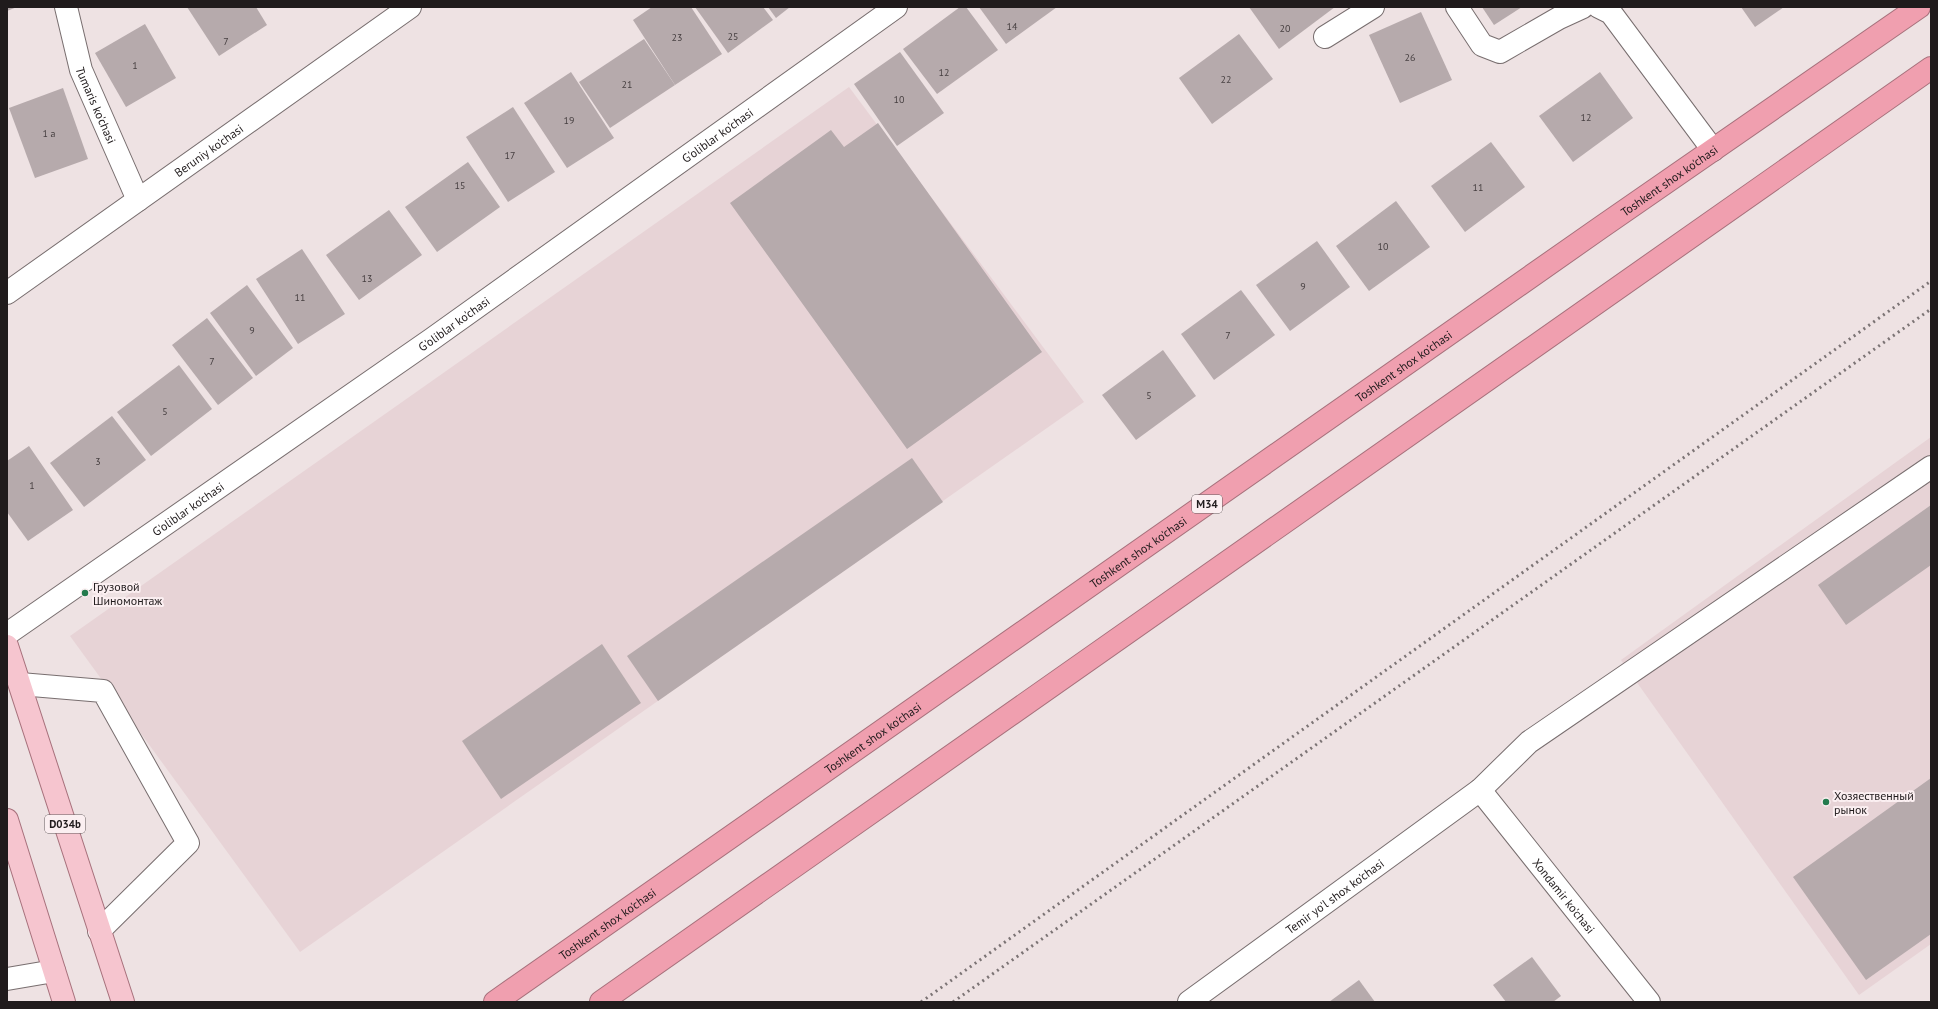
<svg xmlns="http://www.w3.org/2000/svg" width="1938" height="1009" font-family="'PT Sans',sans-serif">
<rect width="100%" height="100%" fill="#eee2e3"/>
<g fill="#e7d3d6">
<path d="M849,87l235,315 -784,550 -230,-316z"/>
<path d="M1931,437v507l-72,51 -238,-335z"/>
</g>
<g fill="#b6aaac">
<path d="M7,7h10l-10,4z"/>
<path d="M187,7h69l11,18 -48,31z"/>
<path d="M652,7h39l31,47 -47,31 -42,-65z"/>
<path d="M695,7h68l10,13 -45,33z"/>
<path d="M768,7h22l-14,11z"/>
<path d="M960,7h6l32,43 -61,44 -34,-45z"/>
<path d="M979,7h78l-51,37z"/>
<path d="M1249,7h86l-56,42z"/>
<path d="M1482,7h40l-28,18z"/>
<path d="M1741,7h43l-29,20z"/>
<path d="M1421,12l31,68 -52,23 -31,-68z"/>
<path d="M145,24l31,54 -50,29 -31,-54z"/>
<path d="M1239,34l34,45 -61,45 -33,-46z"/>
<path d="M644,39l31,46 -65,43 -31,-46z"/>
<path d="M900,52l44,61 -47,33 -43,-62z"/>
<path d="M571,72l43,66 -47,30 -43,-65z"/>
<path d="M1600,72l33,46 -60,44 -34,-46z"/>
<path d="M63,88l25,71 -53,19 -26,-70z"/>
<path d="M513,107l42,65 -47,30 -42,-65z"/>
<path d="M878,123l164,229 -135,97 -177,-246 101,-73 13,17z"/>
<path d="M1491,142l34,45 -60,45 -34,-46z"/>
<path d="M468,162l32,45 -63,45 -32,-45z"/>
<path d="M1396,201l34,46 -61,44 -33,-45z"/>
<path d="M389,210l33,45 -63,45 -33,-45z"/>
<path d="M1317,241l33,46 -60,44 -34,-46z"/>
<path d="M302,249l43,65 -47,30 -42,-65z"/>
<path d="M247,285l46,63 -37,28 -46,-63z"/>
<path d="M1241,290l34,45 -61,45 -33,-46z"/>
<path d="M207,318l46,60 -35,27 -46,-60z"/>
<path d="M1163,350l33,46 -60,44 -34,-45z"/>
<path d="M179,365l33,44 -61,47 -34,-44z"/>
<path d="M112,416l34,44 -62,47 -34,-44z"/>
<path d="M29,446l44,64 -45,31 -21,-29v-51z"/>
<path d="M912,458l31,44 -285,199 -31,-45z"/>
<path d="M1931,505v60l-85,60 -28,-40z"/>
<path d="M602,644l39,59 -140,96 -39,-58z"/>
<path d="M1931,778v156l-65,46 -73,-103z"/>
<path d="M1532,957l29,39 -8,6h-47l-13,-17z"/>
<path d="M1359,980l16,22h-46z"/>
</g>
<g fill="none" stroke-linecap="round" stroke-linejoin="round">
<defs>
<g id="minor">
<path id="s1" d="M66,7l15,63 57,130"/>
<path d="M1457,7l25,38 18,7 59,-34 24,-11"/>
<path d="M1599,7l12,6 102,137"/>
<path d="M1325,37l48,-30"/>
<path id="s2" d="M7,293l403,-286"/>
<path id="s3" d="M7,634l425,-295 464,-332"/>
<path d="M20,684l83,7 85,152 -89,88"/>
<path id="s4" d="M1480,790l169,212"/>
<path d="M7,979l47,-8"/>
<path id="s5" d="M1189,1002l291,-212 49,-48 402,-275"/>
</g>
<g id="major">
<path d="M7,646l116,356"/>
<path d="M7,820l57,182"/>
</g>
<g id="highway">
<path id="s6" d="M495,1002l1105,-774 319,-221"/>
<path d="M601,1002l1330,-934"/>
</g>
</defs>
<use href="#minor" stroke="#786e6f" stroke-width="24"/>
<use href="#major" stroke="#a7717c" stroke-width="24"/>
<use href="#highway" stroke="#a7717c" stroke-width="24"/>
<use href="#minor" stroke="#fff" stroke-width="22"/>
<use href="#major" stroke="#f6c5cf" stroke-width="22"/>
<use href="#highway" stroke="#f09faf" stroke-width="22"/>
<g stroke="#7c7475" stroke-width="3" stroke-dasharray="2 4" stroke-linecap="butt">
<path d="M921,1002l1010,-721"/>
<path d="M953,1002l978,-693"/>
</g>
</g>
<g fill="#247b4e" stroke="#fbeff1" stroke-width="1.5">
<circle cx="85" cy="593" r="4"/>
<circle cx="1826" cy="802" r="4"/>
</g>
<g text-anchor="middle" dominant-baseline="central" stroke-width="4" stroke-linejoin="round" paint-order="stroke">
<g font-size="10" fill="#463f40">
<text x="1012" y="26">14</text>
<text x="1285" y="28">20</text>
<text x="733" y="36">25</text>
<text x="677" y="37">23</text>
<text x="226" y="41">7</text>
<text x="1410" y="57">26</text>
<text x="135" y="65">1</text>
<text x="944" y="72">12</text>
<text x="1226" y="79">22</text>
<text x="627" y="84">21</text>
<text x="899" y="99">10</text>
<text x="1586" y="117">12</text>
<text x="569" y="120">19</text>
<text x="49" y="133">1 а</text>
<text x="510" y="155">17</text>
<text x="460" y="185">15</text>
<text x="1478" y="187">11</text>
<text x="1383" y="246">10</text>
<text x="367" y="278">13</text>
<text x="1303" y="286">9</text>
<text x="300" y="297">11</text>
<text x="252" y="330">9</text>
<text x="1228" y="335">7</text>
<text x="212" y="361">7</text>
<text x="1149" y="395">5</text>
<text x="165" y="411">5</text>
<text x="98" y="461">3</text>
<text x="32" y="485">1</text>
</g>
<g fill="#fbeff1" stroke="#625b5c" stroke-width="1">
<rect x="1192" y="495" width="30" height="18" rx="3"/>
<rect x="45" y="815" width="40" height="18" rx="3"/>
</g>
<g font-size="11" font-weight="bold" fill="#201b1c">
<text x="1207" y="504">M34</text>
<text x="65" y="824">D034b</text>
</g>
<g font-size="12" fill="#201b1c" stroke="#fbeff1">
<text stroke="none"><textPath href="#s1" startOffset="103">Tumaris ko'chasi</textPath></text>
<text stroke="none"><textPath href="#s3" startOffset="868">G'oliblar ko'chasi</textPath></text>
<text stroke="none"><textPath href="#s2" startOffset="247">Beruniy ko'chasi</textPath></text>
<text stroke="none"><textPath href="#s6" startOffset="1433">Toshkent shox ko'chasi</textPath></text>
<text stroke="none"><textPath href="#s3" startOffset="544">G'oliblar ko'chasi</textPath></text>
<text stroke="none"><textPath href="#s6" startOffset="1109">Toshkent shox ko'chasi</textPath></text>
<text stroke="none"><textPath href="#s3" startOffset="220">G'oliblar ko'chasi</textPath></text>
<text stroke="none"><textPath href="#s6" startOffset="785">Toshkent shox ko'chasi</textPath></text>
<text stroke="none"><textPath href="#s6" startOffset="461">Toshkent shox ko'chasi</textPath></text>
<text stroke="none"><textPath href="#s5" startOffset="180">Temir yo'l shox ko'chasi</textPath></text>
<text stroke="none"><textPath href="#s4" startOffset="135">Xondamir ko'chasi</textPath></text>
<text stroke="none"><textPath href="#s6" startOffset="137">Toshkent shox ko'chasi</textPath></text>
</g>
<g font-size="12" fill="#201b1c" stroke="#fbeff1" text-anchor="start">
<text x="93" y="586">Грузовой<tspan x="93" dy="14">Шиномонтаж</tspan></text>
<text x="1834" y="795">Хозяественный<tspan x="1834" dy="14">рынок</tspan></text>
</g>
</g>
<rect width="1938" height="1009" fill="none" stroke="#201b1c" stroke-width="16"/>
</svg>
